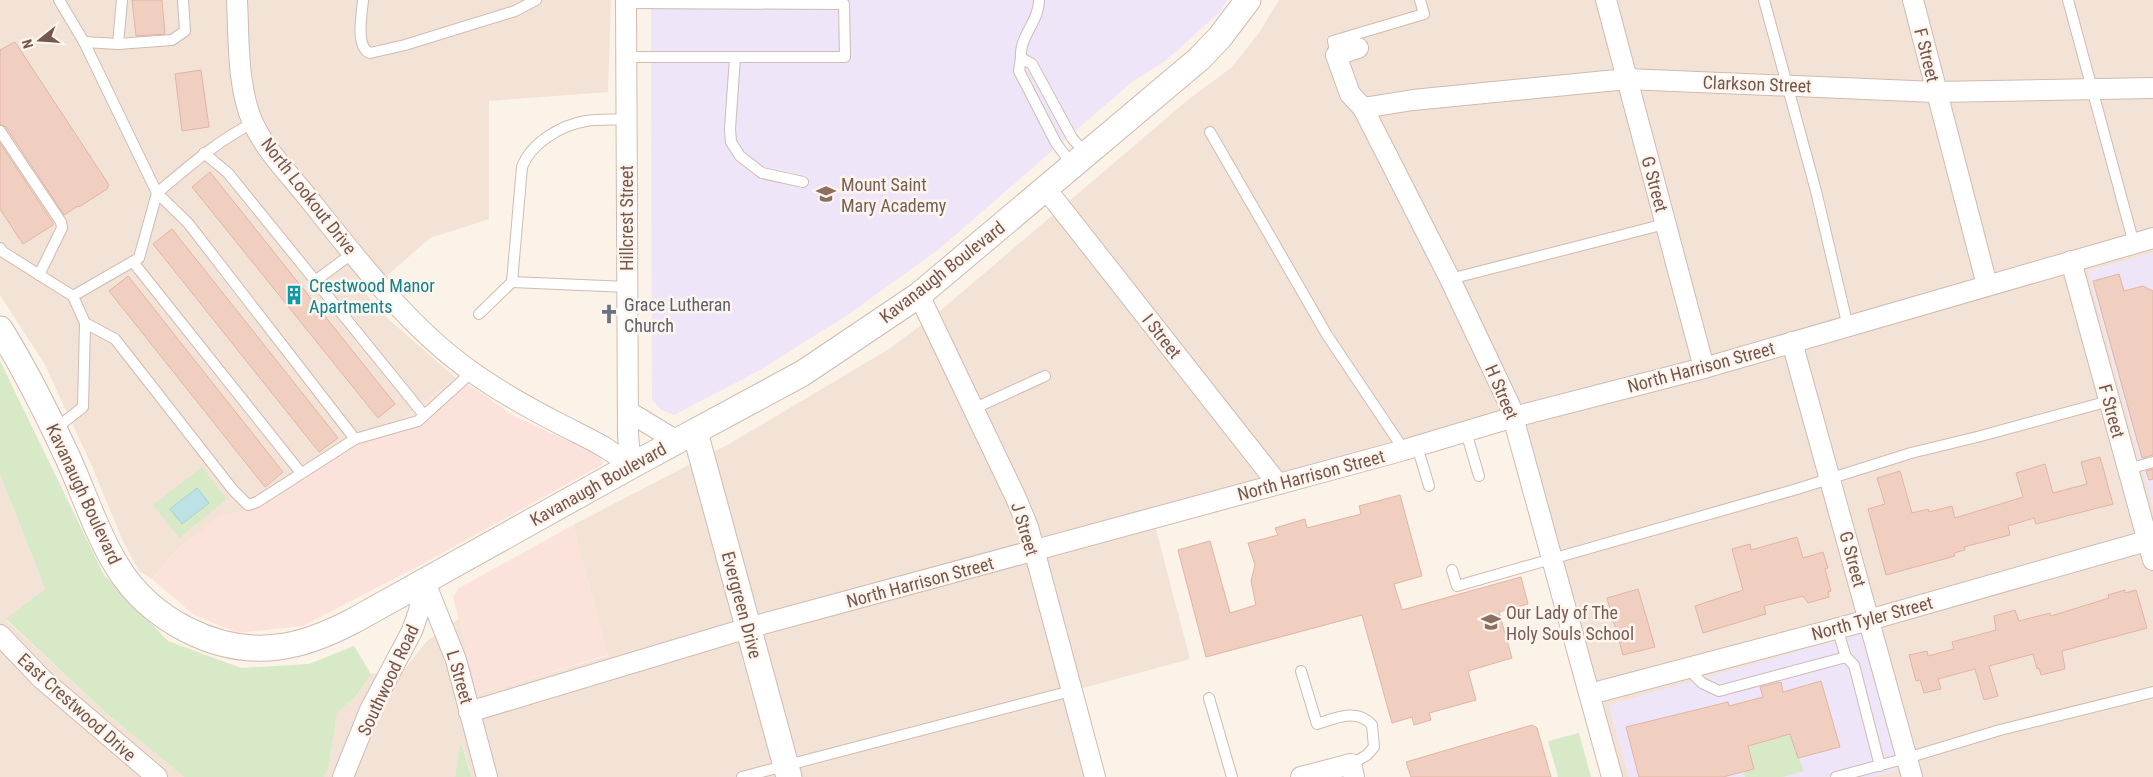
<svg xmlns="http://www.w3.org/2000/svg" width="2153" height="777" font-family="'Roboto Condensed',sans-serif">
<rect width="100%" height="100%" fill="#fbf2e8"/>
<g fill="#f3e3d7">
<path d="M0,0h611l-3,92 -119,9v118l-59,19 -64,56 13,17 77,67 -64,49 -68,34 -57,43 -46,13 -44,32 -25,30 -13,-8 -16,-30 -32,-77 -47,-101 -44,-68z"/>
<path d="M1279,0h874v253l-65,18 65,235v271h-281l29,-8 -292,-64 20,72h-17l-98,-359 -361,100 37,141 -118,32 23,86h-624l-9,-35 -7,35h-131l5,-11 8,-53 19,-17 15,-22 32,-3 24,-30 32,-22 19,75 130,-38 -35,-131 156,-81 160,-95 51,-38 249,-212 42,-31 28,-35z"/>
<path d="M0,474l45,115 -39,31 99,92 79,65h-184z"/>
</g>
<g fill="#fbe3dc">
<path d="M456,378l30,18 26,19 88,41 3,8 -175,97 -125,65 -65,7 -44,-18 -42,-36 25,-30 44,-33 46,-12 57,-43 68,-34z"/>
<path d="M573,525l35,130 -130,39 -25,-97 6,-9z"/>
</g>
<g fill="#efe5f8">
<path d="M651,0h576l-7,12 -56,50 -31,19 -194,168 -90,65 -89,56 -86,45 -14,-6 -8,-10z"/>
<path d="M2153,253v253l-65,-235z"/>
<path d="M1863,633l38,136 -29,8h-243l-20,-72z"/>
</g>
<g fill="#d8e9c7">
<path d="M0,361l104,214 64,66 73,27 68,-4 45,-18 17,28 -15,22 -19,17 -8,53 -5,11h-140l-79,-65 -99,-93 39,-30 -45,-115z"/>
<path d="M202,467l25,32 -48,39 -26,-33z"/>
<path d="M1579,733l12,44h-33l-10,-36z"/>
<path d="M1790,734l14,37 -21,6h-38l-1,-6 10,-3 -5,-18 -8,-2z"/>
<path d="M461,741l10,36h-16z"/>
</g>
<path fill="#bde2e5" stroke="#a4d3d6" d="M197,488l12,15 -27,21 -12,-15z"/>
<g fill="#f0cfc1" stroke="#e2b4a2">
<path d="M132,0h30l3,34 -29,2z"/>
<path d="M15,42l94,143 -2,4 -28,18 -1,-1 -14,9 -58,-88 -6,-3v-74z"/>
<path d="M201,70l8,57 -27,4 -7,-57z"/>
<path d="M0,143l53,80v2l-30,19 -23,-35z"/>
<path d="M210,172l185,232 -17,14 -186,-231z"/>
<path d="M172,229l166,209 -19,14 -166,-208z"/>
<path d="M2119,274l5,17 19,-5 10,5v164l-11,3 -49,-177z"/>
<path d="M128,276l155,196 -18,15 -156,-196z"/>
<path d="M2100,457l13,47 -77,20 -2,-6 -26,8 2,9 -46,12 1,3 -11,3 1,3 -69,19 -18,-66 17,-5 -8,-26 23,-7 12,42 16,-4 1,3 23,-6 3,12 68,-21 -7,-24 29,-9 8,29 34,-9 -6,-22z"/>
<path d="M2153,469v10l-4,1 -3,-9z"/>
<path d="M1400,495l22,81 -28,8 8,26 119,-33 7,27 -29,8 13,46 -44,13 8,29 -47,13 2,7 -17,5 -2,-8 -20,6 -30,-108 -156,42 -28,-107 32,-9 20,72 26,-8 -5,-24 4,-16 -7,-22 30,-8 -3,-7 30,-9 2,9 54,-14 -2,-8z"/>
<path d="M1797,537l6,21 20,-6 5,16 -3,1 6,22 -3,1 1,5 -21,6 -5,-7 -39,10 2,8 -63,19 -8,-27 48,-16 -11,-41 18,-5 1,6z"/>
<path d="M1638,589l17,58 -32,8 -16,-57z"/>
<path d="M2125,590v3l11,-3 11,38 -85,23 3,18 -24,6 -2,-7 -2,1 -4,-15 -44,12 9,30 -14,4 -9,-31 -37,10 3,10 -17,4 -4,-13 -4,1 -7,-26 18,-4 1,5 26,-7 -2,-7 44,-12 -2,-14 21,-6 4,11 31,-8 1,3 58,-18 -1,-3z"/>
<path d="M1821,681l19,66 -42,11 -8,-24 -42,12 6,23 -31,8h-84l-13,-50 102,-25 1,4 34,-9 -3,-10 21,-5 2,10z"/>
<path d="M1532,725l5,3 14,49h-140l-5,-15z"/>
</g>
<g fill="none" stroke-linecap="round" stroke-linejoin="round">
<defs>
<g id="service">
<path d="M363,0c-1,14 -8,47 7,53l35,-8 110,-34 21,-11"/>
<path d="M1764,0l52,191 32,136"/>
<path d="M2068,0l66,244"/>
<path d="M84,42l34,2 54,-4 13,-9 -2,-31"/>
<path d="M118,44l4,-44"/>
<path d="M1336,55l-3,-14 91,-27 -4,-14"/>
<path d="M626,57h219l-1,-53 -218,-1"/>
<path d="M735,57l-5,72 1,13 9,14 22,17 41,9"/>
<path d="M1021,58c-2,-22 18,-36 18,-58"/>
<path d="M253,123c-36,18 -65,44 -96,70l31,30 167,216"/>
<path d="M0,131l61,91 1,6 -23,47"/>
<path d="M1210,132l117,203 77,115"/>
<path d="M204,153l24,20 196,242"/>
<path d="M1073,166l-17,-23 -37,-72 2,-13 11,6 40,74 14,16"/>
<path d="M0,248l3,4 70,44"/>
<path d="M133,262l168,211"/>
<path d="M1450,279l215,-55"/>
<path d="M315,281l38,-28"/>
<path d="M512,282l115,5"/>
<path d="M479,314l33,-32 10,-115c9,-24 39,-42 64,-46 13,-2 27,-1 40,-2"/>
<path d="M85,323l30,16 118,151 15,15 9,-3 98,-63 63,-18 54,-49"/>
<path d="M973,409l72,-33"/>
<path d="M55,429l28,-22 2,-84 -12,-27 66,-38 18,-65 -73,-151 -25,-42"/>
<path d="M1466,432l13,44"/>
<path d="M1417,446l12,40"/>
<path d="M2128,469l25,-7"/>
<path d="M1452,570l5,16 340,-97 114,-36 66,-16 132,-36"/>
<path d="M1837,628l9,29 8,8 26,101"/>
<path d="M1687,668l15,15 17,8 127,-34"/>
<path d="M1301,671l16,53c19,-6 40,-16 55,1l2,22 -7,8 -16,9"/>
<path d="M1209,698l23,79"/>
<path d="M742,777l329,-86"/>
<path d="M1836,777l71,-19 93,-28 153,-38"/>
</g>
<g id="minor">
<path d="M237,0c2,39 0,87 16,123 13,28 37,52 56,76 49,61 99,128 163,173 28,20 57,36 88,52 27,14 47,22 71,42"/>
<path d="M626,0l2,435 3,31"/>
<path d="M1606,0l98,368"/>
<path d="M1913,0l74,285"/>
<path d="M1358,48l-22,7 14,39 13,14 87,171 60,127 102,371"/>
<path d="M1363,108l50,-8 214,-21 309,13 217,-4"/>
<path d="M1046,189l232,295"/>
<path d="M2071,261l82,299"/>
<path d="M919,295l97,203 12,29 67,250"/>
<path d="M1792,342l120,435"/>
<path d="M629,412l48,29"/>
<path d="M424,580l32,80 31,117"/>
<path d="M0,635l42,44 115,98"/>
<path d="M1590,694l279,-74 284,-81"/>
<path d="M469,712l279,-84 656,-178 110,-33 190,-49 449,-130"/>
<path d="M343,777l27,-67 42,-79 7,-20 5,-31"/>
<path d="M1301,777l50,-13 3,13"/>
</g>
<g id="tertiary">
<path d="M0,329c25,40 47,84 67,127 17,37 29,76 50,110 32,53 99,89 161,81 26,-3 52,-14 75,-26l278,-155 172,-93 116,-78 280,-236 21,-22 28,-37"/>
<path d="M695,432l94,345"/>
</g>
</defs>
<use href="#service" stroke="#cfbbb1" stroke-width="12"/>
<use href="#minor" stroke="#cfbbb1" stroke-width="22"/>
<use href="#tertiary" stroke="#cfbbb1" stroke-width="27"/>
<use href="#service" stroke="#fff" stroke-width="10"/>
<use href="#minor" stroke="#fff" stroke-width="20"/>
<use href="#tertiary" stroke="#fff" stroke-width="25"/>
</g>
<defs>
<symbol id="school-bare" viewBox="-9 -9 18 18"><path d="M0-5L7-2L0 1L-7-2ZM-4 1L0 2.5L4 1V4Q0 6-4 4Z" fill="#8d6e63" stroke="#fef6ee" stroke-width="2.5" paint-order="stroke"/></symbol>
<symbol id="building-bare" viewBox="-9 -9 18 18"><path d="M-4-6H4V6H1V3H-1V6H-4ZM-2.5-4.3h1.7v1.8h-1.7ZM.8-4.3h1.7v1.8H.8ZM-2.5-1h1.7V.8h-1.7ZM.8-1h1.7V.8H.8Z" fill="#0f9aa8" stroke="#fef6ee" stroke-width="2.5" paint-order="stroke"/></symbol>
<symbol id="church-bare" viewBox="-9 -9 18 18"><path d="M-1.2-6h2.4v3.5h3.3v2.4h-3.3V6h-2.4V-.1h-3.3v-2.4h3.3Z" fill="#6b7280" stroke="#fef6ee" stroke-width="2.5" paint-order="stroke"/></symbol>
</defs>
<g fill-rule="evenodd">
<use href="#school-bare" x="812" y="180" width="28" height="28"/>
<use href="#building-bare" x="280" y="281" width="28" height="28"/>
<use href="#church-bare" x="595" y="300" width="28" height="28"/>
<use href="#school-bare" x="1477" y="608" width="28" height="28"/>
</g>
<g text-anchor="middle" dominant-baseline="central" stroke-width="5" stroke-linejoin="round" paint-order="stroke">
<g font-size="18" fill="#75574d" stroke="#fef6ee">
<text transform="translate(1927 55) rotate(76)">F Street</text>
<text transform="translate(1757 84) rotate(2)">Clarkson Street</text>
<text transform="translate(1655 184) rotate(75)">G Street</text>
<text transform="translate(309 196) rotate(52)">North Lookout Drive</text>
<text transform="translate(626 218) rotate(-90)">Hillcrest Street</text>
<text transform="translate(942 272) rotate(-38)">Kavanaugh Boulevard</text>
<text transform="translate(1162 336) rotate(52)">I Street</text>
<text transform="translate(1701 367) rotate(-15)">North Harrison Street</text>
<text transform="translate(1502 392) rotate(67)">H Street</text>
<text transform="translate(2112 411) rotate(75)">F Street</text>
<text transform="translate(1311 475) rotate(-15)">North Harrison Street</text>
<text transform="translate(598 484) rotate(-29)">Kavanaugh Boulevard</text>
<text transform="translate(84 494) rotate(65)">Kavanaugh Boulevard</text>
<text transform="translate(1025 529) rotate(73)">J Street</text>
<text transform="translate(1853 559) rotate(75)">G Street</text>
<text transform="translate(920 582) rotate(-15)">North Harrison Street</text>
<text transform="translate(742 605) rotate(75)">Evergreen Drive</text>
<text transform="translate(1872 618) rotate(-15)">North Tyler Street</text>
<text transform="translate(460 677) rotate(74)">L Street</text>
<text transform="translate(388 680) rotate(-65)">Southwood Road</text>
<text transform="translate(77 707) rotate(42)">East Crestwood Drive</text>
</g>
<g font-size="18" fill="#785e54" stroke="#fef6ee" text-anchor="start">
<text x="841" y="184">Mount Saint<tspan x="841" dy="21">Mary Academy</tspan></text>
<text x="1506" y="612">Our Lady of The<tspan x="1506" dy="21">Holy Souls School</tspan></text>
</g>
<g font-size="18" fill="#0d838f" stroke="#fef6ee" text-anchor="start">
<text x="309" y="285">Crestwood Manor<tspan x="309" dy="21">Apartments</tspan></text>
</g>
<g font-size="18" fill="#5b616d" stroke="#fef6ee" text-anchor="start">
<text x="624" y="304">Grace Lutheran<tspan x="624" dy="21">Church</tspan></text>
</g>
</g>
<g transform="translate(40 40) rotate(253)" stroke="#fef6ee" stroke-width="4" paint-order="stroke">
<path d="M0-4L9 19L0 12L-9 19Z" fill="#75574d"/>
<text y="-8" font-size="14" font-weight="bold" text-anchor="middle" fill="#75574d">N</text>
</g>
</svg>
